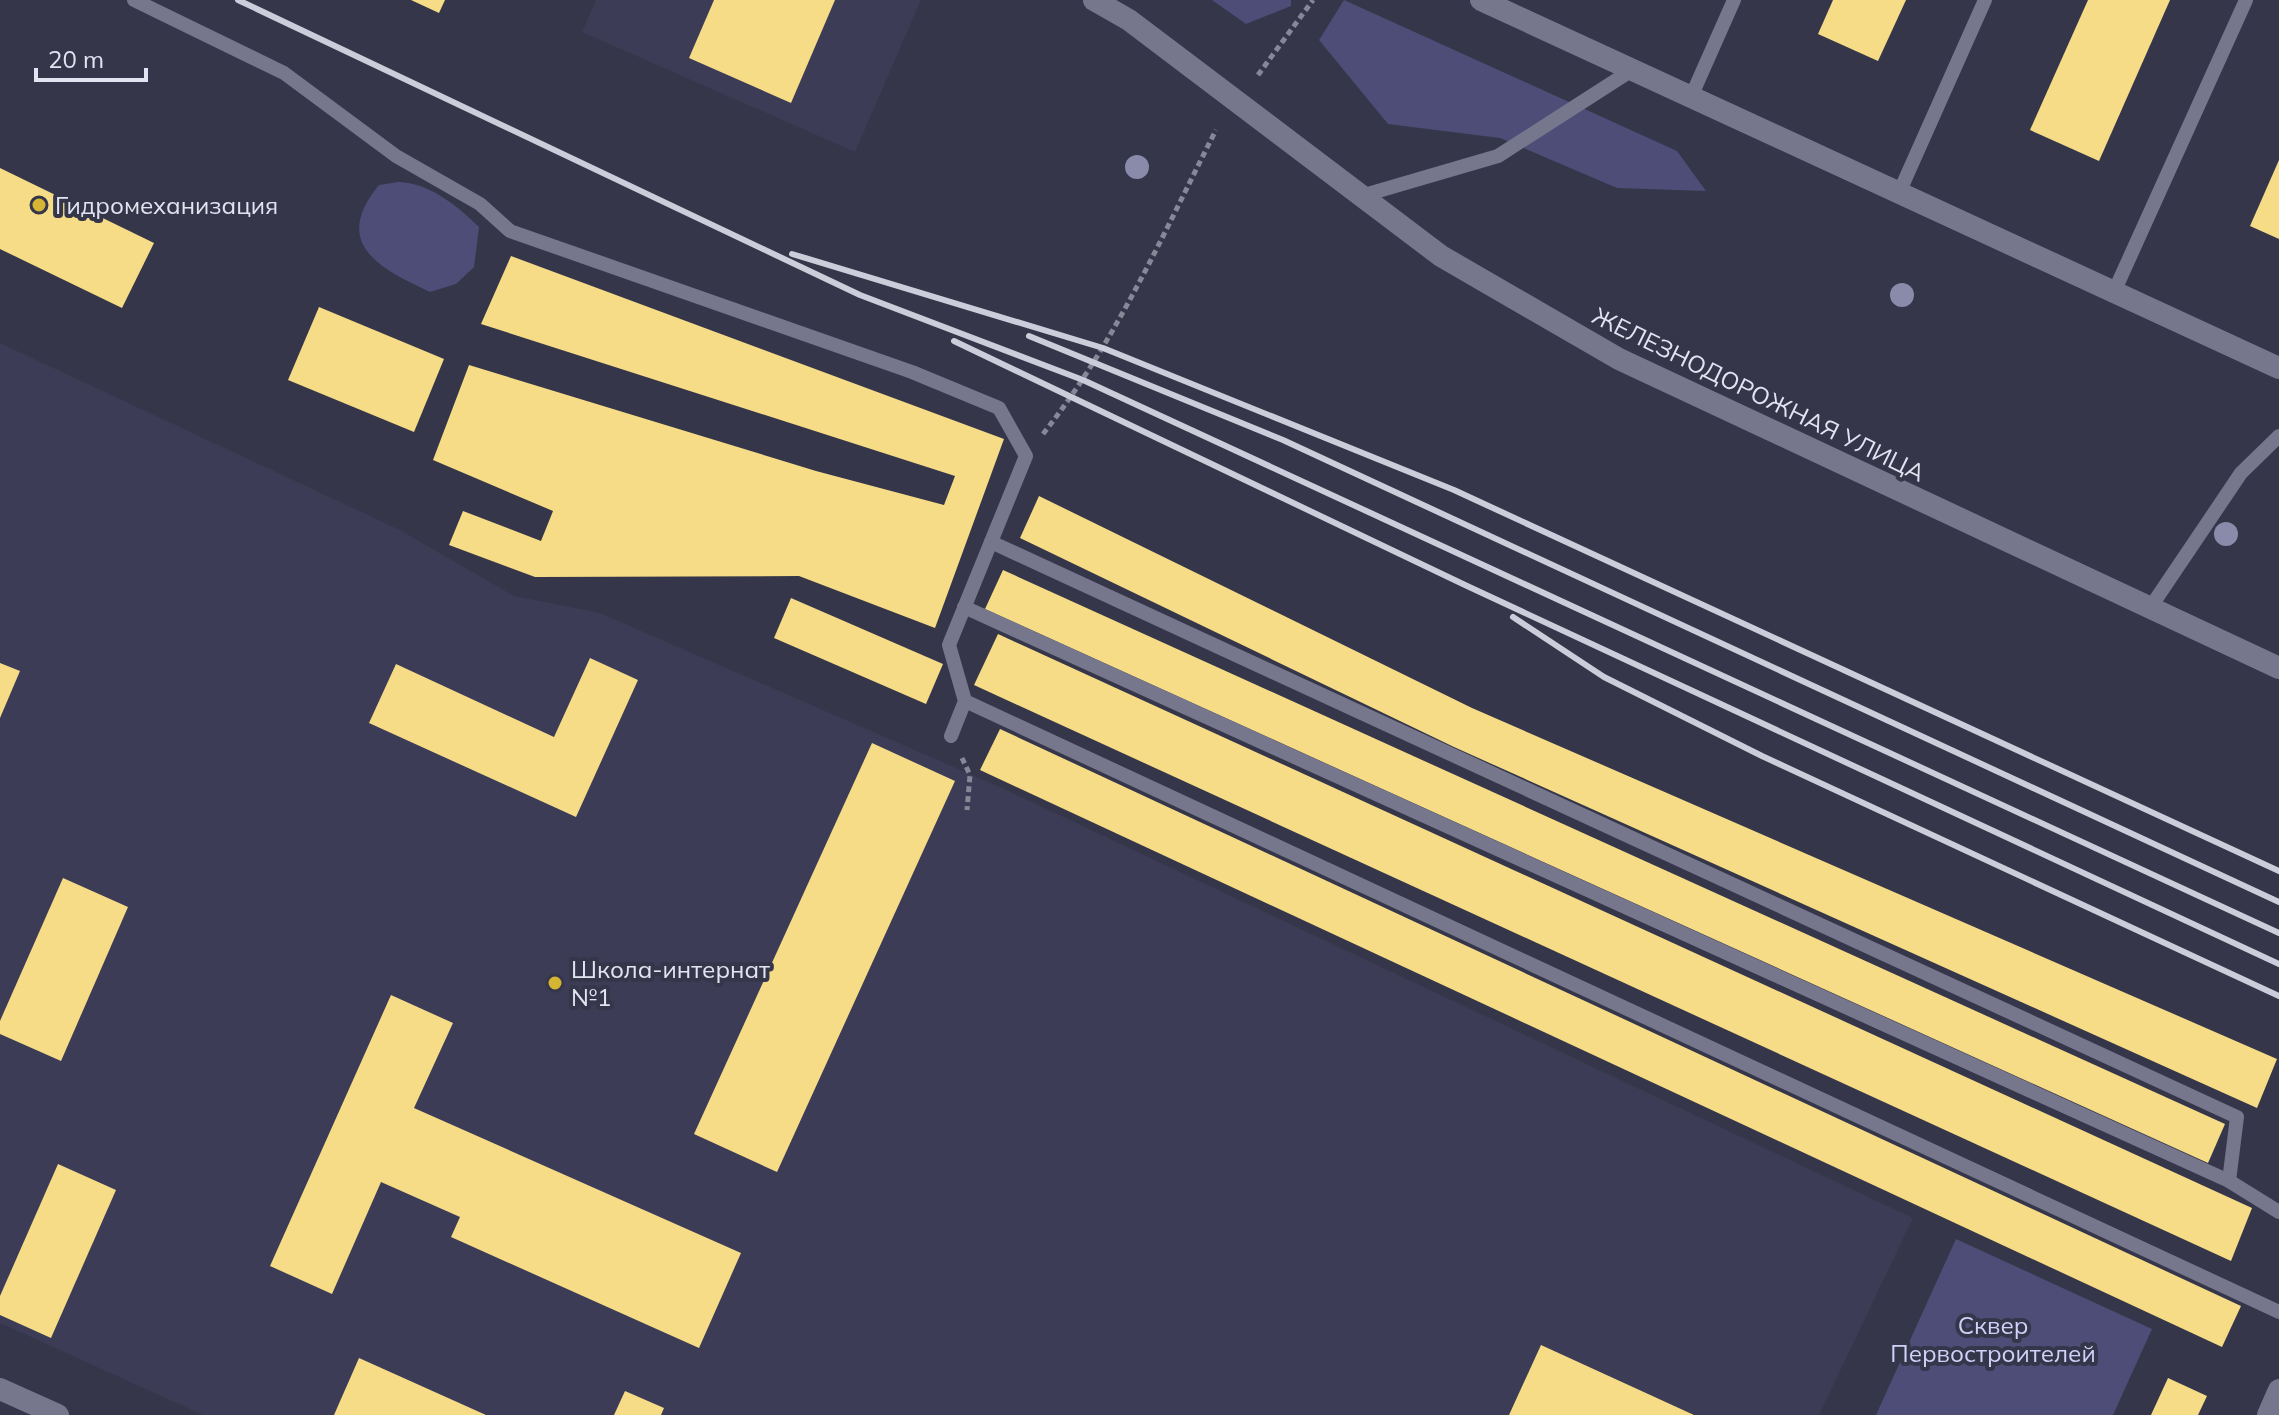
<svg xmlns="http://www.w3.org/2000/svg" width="2279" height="1415" font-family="Mulish,sans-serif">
<rect width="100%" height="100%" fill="#353649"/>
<g fill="#3c3c56">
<path d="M596,0h325l-66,152 -273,-120z"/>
<path d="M0,343l400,187 114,66 86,17 402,175 911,430 -94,197h-1616l-203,-92z"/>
</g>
<g fill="#4d4d78">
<path d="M1212,0h79v6l-45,18z"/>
<path d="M1344,0l333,151 29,40 -89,-3 -117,-50 -112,-14 -69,-84z"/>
<path d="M398,182c32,1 58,23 81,45l-5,40 -18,17 -26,8c-49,-23 -100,-48 -51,-107z"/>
<path d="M1956,1239l196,90 -39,86h-237z"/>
</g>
<g fill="#f6dc87">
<path d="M411,0h34l-6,13z"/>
<path d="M714,0h121l-44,103 -102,-45z"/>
<path d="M1833,0h73l-28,61 -60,-27z"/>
<path d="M2088,0h82l-71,161 -69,-31z"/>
<path d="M2279,160v79l-29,-13z"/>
<path d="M0,168l154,75 -32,65 -122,-59z"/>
<path d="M511,256l493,183 -69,189 -136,-52 -264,1 -86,-32 14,-34 78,30 12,-30 -120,-51 36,-95 347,106 128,34 11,-29 -474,-152z"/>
<path d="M319,307l125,52 -30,73 -126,-52z"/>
<path d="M1039,496l433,212 805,351 -20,49 -803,-361 -434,-209z"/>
<path d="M1003,570l1222,554 -17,39 -1223,-554z"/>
<path d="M791,598l152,66 -17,40 -152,-66z"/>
<path d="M998,634l1254,574 -21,53 -1257,-576z"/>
<path d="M590,658l48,22 -62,137 -207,-94 27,-59 158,73z"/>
<path d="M0,663l20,8 -20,47z"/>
<path d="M1000,729l1241,577 -19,41 -1242,-577z"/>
<path d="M872,743l83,38 -178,391 -83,-38z"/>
<path d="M63,878l65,29 -67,154 -61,-27v-13z"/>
<path d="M391,995l62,28 -39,85 327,145 -42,95 -248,-111 9,-20 -79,-35 -49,112 -62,-28z"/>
<path d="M58,1164l58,26 -65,148 -51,-23v-19z"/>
<path d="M1541,1345l153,70h-185z"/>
<path d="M359,1358l127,57h-152z"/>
<path d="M2168,1378l39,18 -9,19h-47z"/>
<path d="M625,1391l39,17 -3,7h-47z"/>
</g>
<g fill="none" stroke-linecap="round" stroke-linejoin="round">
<g stroke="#868797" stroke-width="5" stroke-dasharray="6 4" stroke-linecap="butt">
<path d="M1258,75l55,-75"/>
<path d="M1043,434c73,-92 120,-200 173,-304"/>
<path d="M962,758l8,17 -3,35"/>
</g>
<g stroke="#76778d" stroke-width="14">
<path d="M134,0l150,73 112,83 84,48 30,27 402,141 87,36 27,48 -77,189 16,56 -14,35"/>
<path d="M1691,97l43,-97"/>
<path d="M1899,193l86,-193"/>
<path d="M1361,196l137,-40 134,-86"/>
<path d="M2114,292l132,-292"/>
<path d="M991,542l1246,575 -8,64"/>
<path d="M964,607l1265,574 50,31"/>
<path d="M2150,608l91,-135 38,-37"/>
<path d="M965,701l1314,611"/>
</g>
<g stroke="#76778d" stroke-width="22">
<path d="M1481,0l798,368"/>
<path d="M0,1389l58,26"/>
<path d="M2268,1415l11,-25"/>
</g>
<path stroke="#76778d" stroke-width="22" d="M1094,0l35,20 312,236 178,103 660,309"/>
<g stroke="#cccddb" stroke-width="6">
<path d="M238,0l622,295 223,85 1196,553"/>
<path d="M792,254l311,94 351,142 825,381"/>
<path d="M1029,336l254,104 996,462"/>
<path d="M954,341l511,244 814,379"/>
<path d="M1513,617l91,60 158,79 517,240"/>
</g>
</g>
<g fill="#8a8baa">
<circle cx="1137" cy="167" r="12"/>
<circle cx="1902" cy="295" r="12"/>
<circle cx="2226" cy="534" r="12"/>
</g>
<g fill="#d6b534" stroke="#353649" stroke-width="3">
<circle cx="39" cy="205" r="8"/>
<circle cx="555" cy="983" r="8"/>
</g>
<g text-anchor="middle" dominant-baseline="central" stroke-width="8" stroke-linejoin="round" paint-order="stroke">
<g font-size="24" fill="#e3e4f1" stroke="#353649" text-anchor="start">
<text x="55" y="205">Гидромеханизация</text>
<text x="571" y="969">Школа-интернат<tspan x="571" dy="28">№1</tspan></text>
</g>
<g font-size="24" fill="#e3e4f1" stroke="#353649">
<text transform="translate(1759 394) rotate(26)">ЖЕЛЕЗНОДОРОЖНАЯ УЛИЦА</text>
</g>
<g font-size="24" fill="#cfd1f9" stroke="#353649">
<text x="1993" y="1325">Сквер<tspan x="1993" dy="28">Первостроителей</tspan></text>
</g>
</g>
<path d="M36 68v12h110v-12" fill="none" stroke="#e3e4f1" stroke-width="4"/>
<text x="48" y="68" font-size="24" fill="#e3e4f1" stroke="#353649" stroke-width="6" paint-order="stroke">20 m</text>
</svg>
